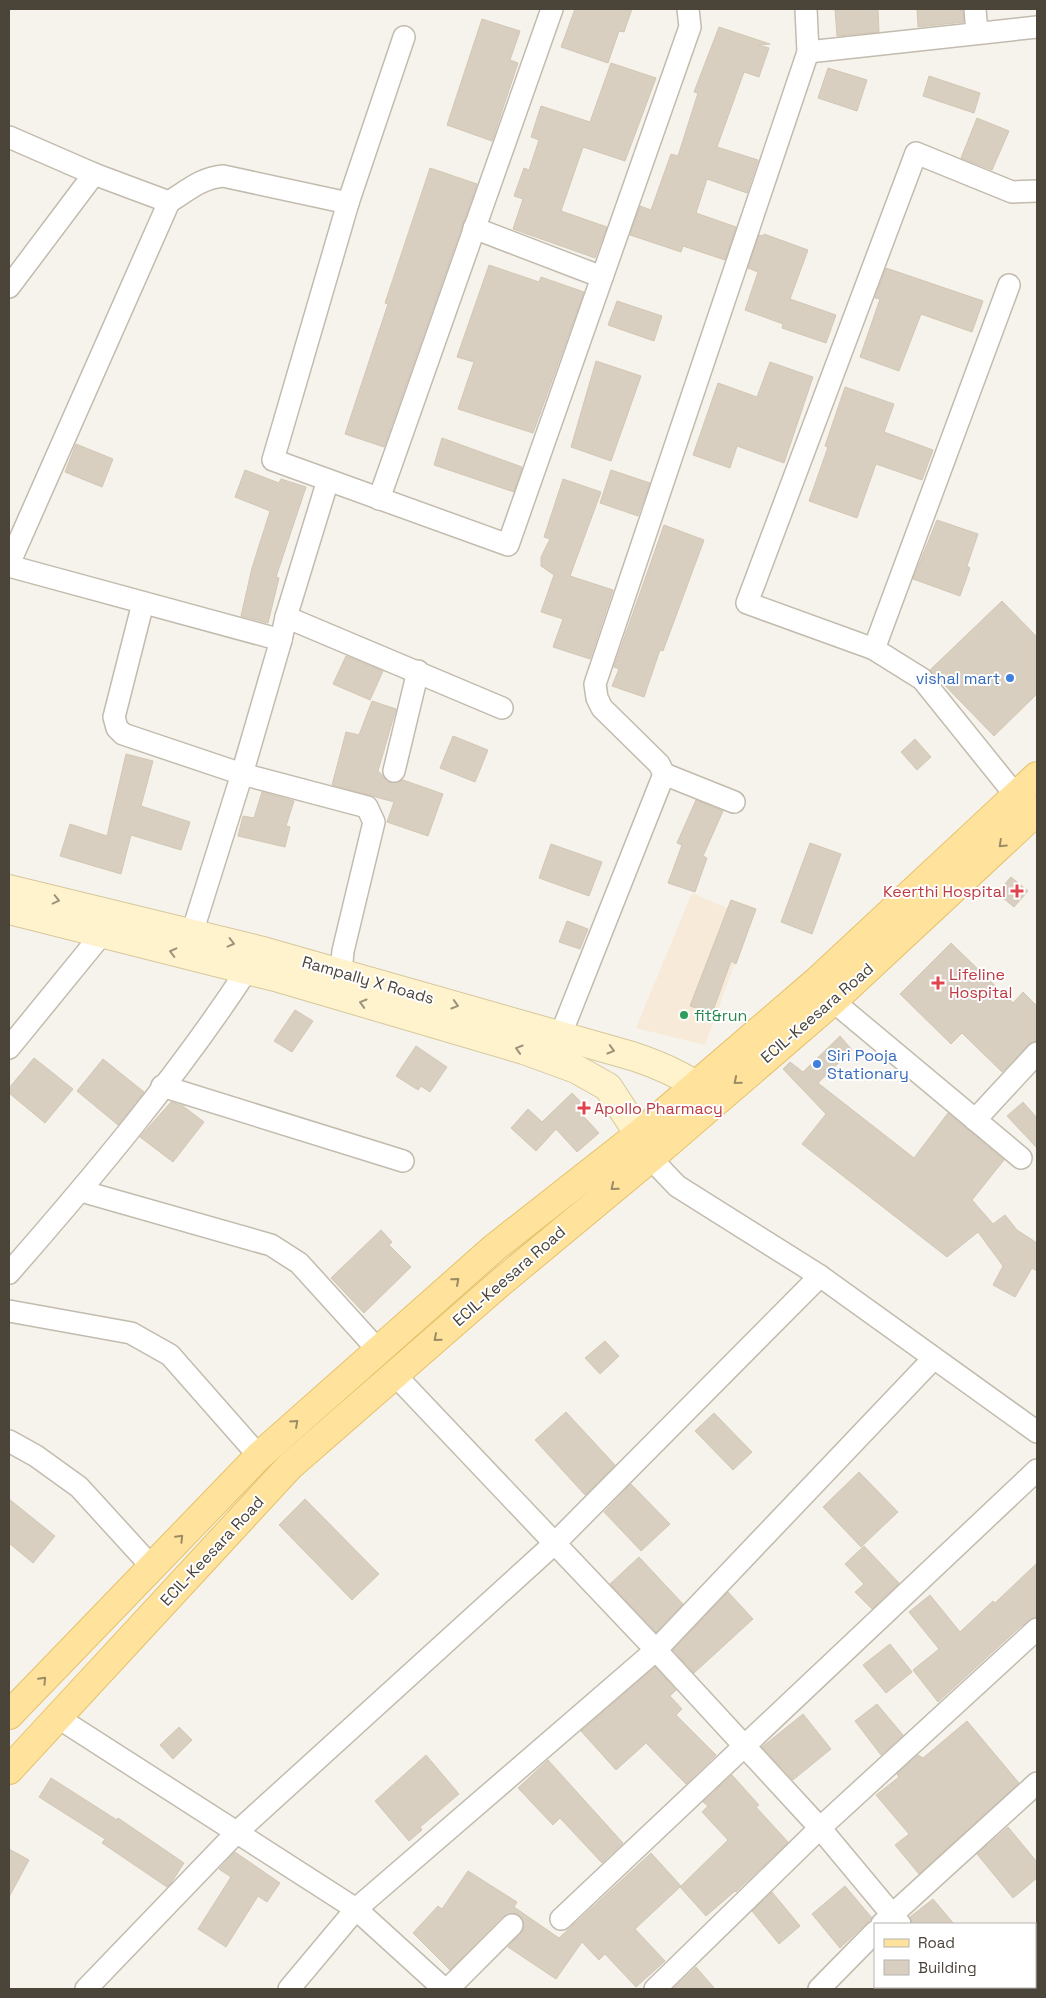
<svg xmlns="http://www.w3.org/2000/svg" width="1046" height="1998" font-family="'Space Grotesk',sans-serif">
<rect width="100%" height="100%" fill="#f6f3ec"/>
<path fill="#f7ead8" d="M692,893l59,25 -46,127 -69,-17z"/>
<g fill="#d8cfc1" stroke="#d3c7b4">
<path d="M575,9h57l-8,23 -5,-1 -11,32 -47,-16z"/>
<path d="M835,9h43l1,23 -42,4z"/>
<path d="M917,9h46l1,13 -46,5z"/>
<path d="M482,19l38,12 -10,29 8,3 -26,78 -45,-16z"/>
<path d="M719,27l51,17 -11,1 10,3 -10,29 -15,-5 -27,75 41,13 -11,33 -40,-14 -11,34 40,14 -11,33 -42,-14 -2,6 -51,-17 10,-29 11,4 20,-56 7,2 20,-63 -4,-1z"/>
<path d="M611,63l45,15 -31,83 -42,-14 -22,64 46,16 -12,31 -82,-29 10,-30 -9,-3 10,-28 5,2 10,-30 -8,-3 10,-31 49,16z"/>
<path d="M828,68l39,12 -10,31 -39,-13z"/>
<path d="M929,76l51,17 -6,20 -51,-17z"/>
<path d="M977,118l32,13 -17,39 -31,-12z"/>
<path d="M430,168l47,16 -93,263 -39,-13 43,-130 -3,-1z"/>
<path d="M764,234l44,16 -18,49 46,16 -10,28 -44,-15 1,-4 -38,-14 13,-38 -10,-4 11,-33 4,1z"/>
<path d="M489,265l50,17 2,-5 43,15 -51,141 -75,-24 16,-47 -17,-5z"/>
<path d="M886,268l97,33 -11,31 -51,-18 -22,57 -39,-14 20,-58 -5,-1z"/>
<path d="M617,301l45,15 -8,25 -46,-16z"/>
<path d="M596,361l45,15 -30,85 -40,-14z"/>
<path d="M770,362l43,15 -29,86 -47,-17 -7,22 -37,-13 25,-72 39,14z"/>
<path d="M845,387l49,17 -10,28 49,18 -11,30 -46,-16 -19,54 -48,-17 19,-54 -3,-1z"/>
<path d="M442,438l80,29 -8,25 -80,-27z"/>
<path d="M76,444l37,15 -11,28 -37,-15z"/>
<path d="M245,470l34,13 2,-4 25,8 -30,90 3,1 -11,45 -27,-7 11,-48 18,-57 -35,-14z"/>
<path d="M611,470l39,13 -12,33 -38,-13z"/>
<path d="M563,479l38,13 -31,84 43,14 -23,69 -37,-12 10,-28 -22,-7 13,-37 -13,-9v-9l9,-18 -6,-2z"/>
<path d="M937,520l41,14 -11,32 3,2 -10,28 -47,-17z"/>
<path d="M664,525l40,15 -41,111 -3,-1 -16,47 -32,-11 7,-17 -5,-2z"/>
<path d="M1002,601l35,36v57l-43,42 -64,-66z"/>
<path d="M346,656l37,15 -13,29 -37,-16z"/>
<path d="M372,701l24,8 -18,62 13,12 12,-3 40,14 -15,42 -41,-14 7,-20 -62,-17 14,-53 13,3z"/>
<path d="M453,736l35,14 -13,32 -35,-14z"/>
<path d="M915,739l16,18 -14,13 -16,-18z"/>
<path d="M126,754l27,7 -12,45 49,16 -9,28 -50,-15 -10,39 -61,-18 10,-32 37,12z"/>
<path d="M262,792l32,9 -8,25 4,1 -5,20 -47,-11 5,-20 11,2z"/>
<path d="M696,800l27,11 -20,45 4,2 -12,34 -27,-9 14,-38 -5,-2z"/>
<path d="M810,843l31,11 -29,80 -31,-12z"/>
<path d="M551,844l51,18 -13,34 -50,-18z"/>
<path d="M1011,877l17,14 -14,16 -17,-14z"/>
<path d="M731,900l25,9 -20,55 -5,-3 -19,52 -22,-7z"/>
<path d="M567,921l21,8 -8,20 -21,-7z"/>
<path d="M951,943l62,60 10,-11 14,14v35l-9,4 -26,27 -40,-39 -11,11 -51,-50z"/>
<path d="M295,1010l18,11 -21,31 -18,-11z"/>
<path d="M840,1036l12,14 -34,33 96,75 34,-45 56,47 -32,40 21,24 12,-9 12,15 20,13v28l-5,-3 -17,29 -22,-12 10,-19 -25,-34 -31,25 -145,-113 24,-30 -43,-45 7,-7 13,10z"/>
<path d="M416,1046l31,21 -17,25 -9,-6 -3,4 -22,-14z"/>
<path d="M34,1058l39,31 -28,34 -36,-30v-5z"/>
<path d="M103,1059l41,33 -26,33 -41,-34z"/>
<path d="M572,1093l9,9 -5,6 23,25 -22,19 -21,-23 -20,22 -25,-23 17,-19 14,13z"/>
<path d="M171,1102l12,4 21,16 -31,40 -33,-25z"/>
<path d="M1023,1102l14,16v30l-30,-32z"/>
<path d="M381,1230l11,12 -3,3 22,22 -47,46 -33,-35z"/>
<path d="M605,1341l14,15 -19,18 -15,-16z"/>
<path d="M566,1412l49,53 -30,30 -50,-55z"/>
<path d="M714,1413l38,39 -19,18 -38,-39z"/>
<path d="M859,1472l39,40 -37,35 -38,-40z"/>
<path d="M631,1484l39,40 -29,27 -37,-39z"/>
<path d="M9,1499l46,37 -22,27 -24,-20z"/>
<path d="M305,1499l74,75 -27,26 -73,-75z"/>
<path d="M864,1546l35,37 -27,26 -17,-17 9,-8 -19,-20z"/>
<path d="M639,1557l44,47 -27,28 -46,-48z"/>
<path d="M1037,1563v54l-16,9 -83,76 -25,-32 26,-21 -30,-37 21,-17 30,37 33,-31 2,2z"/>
<path d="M728,1592l25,27 -59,54 -21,-23z"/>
<path d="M890,1644l22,28 -26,21 -23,-28z"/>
<path d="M655,1667l21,23 -6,6 12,13 -6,6 40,40 -30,29 -40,-41 -30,27 -35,-39z"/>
<path d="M877,1704l26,31 -22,20 -26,-34z"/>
<path d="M803,1714l28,35 -38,31 -31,-33z"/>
<path d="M967,1721l52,62 -100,91 -24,-29 14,-11 -33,-39 23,-18 -2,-3 21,-19 5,3z"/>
<path d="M179,1727l13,13 -19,19 -13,-14z"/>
<path d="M426,1755l33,39 -39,33 2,3 -13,11 -34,-40z"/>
<path d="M548,1760l75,83 -21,20 -42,-45 -7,7 -35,-37z"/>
<path d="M732,1775l27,30 -3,2 32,35 -52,50 -1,-1 -29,25 -26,-29 -45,42 30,32 -29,26 -31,-33 -6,6 -17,-18 -26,37 -48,-32 16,-19 -3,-11 -6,-4 -12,3 -53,54 -37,-37 25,-27 4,3 26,-38 49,31 -3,5 45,31 92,-85 30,33 47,-46 -26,-28 6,-6 -5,-4z"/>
<path d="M51,1778l66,42 1,-2 66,45 -13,20 -4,4 -65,-44 3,-4 -66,-42z"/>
<path d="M1008,1827l29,35v16l-24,20 -36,-44z"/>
<path d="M9,1849l20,11 -20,37z"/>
<path d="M235,1852l45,31 -13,19 -9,-6 -32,51 -28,-18 33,-52 -12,-8z"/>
<path d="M845,1886l27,32 -32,30 -28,-34z"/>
<path d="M772,1892l28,34 -21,18 -27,-33z"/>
<path d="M933,1899l21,25h-42l-2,-7z"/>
<path d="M696,1967l19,22h-42z"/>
</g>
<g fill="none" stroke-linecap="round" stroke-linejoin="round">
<defs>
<g id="minor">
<path d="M975,9l2,23"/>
<path d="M404,37l-56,166 -75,257 235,85 182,-518 -2,-18"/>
<path d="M808,52l229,-25"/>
<path d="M9,137l85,37 75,28"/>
<path d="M474,228l128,49"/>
<path d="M9,287l85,-113"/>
<path d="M379,499l173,-490"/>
<path d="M9,564l160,-362c18,-11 32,-24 54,-26l125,27"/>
<path d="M9,566l272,74"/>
<path d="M143,603l-29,114 3,11 6,6 119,40 125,33 7,15 -31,129 -2,21"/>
<path d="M286,617l216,91"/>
<path d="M874,649l135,-364"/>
<path d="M394,771l24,-100"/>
<path d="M664,774l70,28"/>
<path d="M1017,797l-95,-118 -48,-30 -127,-46 169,-450 96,39 25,-1"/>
<path d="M192,933l50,-159 39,-134 5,-23 42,-137"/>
<path d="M833,1001l188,157"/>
<path d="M9,1048l93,-114"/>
<path d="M555,1049l109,-275 -5,-10 -57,-56 -5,-10 -2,-14 213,-632 -2,-43"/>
<path d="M162,1086l241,75"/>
<path d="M975,1120l62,-67"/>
<path d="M653,1156l6,11 18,19 143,90 217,156"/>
<path d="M81,1191l190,54 28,18 79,87"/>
<path d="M9,1273c84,-96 168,-196 238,-303"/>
<path d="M9,1311l122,22 39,22 89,101"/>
<path d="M395,1375l261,275 164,178 80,96"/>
<path d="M9,1441l27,15 43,31 73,80"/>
<path d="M57,1717l299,192 88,80"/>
<path d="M561,1919l476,-449"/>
<path d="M882,1924l155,-141"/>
<path d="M954,1987l2,2"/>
<path d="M86,1989l151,-157 318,-289 265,-267"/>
<path d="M289,1989l67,-80 300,-259 277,-291"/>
<path d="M448,1989l64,-64"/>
<path d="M655,1989l165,-161 217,-199"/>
<path d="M819,1989l56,-57"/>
<path d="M1023,1989l3,-2"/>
</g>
<g id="secondary">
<path d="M9,889l250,61 373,106c31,10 57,22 82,42"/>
<path d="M9,910l270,68 245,72 52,19 32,18 44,67"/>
</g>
<g id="primary">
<path d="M9,1715l250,-259 235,-208 145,-114 178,-153 220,-205"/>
<path d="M9,1770l281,-304 210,-183 153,-127 180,-155 204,-190"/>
</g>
</defs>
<use href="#minor" stroke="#c2bbae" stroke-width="24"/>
<use href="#secondary" stroke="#d6c79b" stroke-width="30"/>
<use href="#primary" stroke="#e6c16a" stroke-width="30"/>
<use href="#minor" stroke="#fff" stroke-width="21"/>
<use href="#secondary" stroke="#fff3cd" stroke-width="28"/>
<use href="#primary" stroke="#ffe39c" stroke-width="28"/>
</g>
<defs><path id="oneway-chevron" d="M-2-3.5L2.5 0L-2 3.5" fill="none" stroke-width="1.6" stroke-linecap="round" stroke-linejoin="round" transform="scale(1.25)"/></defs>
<g stroke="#9c8c66">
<use href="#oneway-chevron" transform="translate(1002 844) rotate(137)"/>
<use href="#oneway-chevron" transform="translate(737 1081) rotate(140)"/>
<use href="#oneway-chevron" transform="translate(614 1187) rotate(140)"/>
<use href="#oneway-chevron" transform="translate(456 1281) rotate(-41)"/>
<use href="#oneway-chevron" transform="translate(437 1338) rotate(139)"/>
<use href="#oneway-chevron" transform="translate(295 1423) rotate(-42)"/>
<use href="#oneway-chevron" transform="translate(180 1538) rotate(-46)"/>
<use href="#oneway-chevron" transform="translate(43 1680) rotate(-46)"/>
</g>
<g stroke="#9c937c">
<use href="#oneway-chevron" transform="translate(56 900) rotate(13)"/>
<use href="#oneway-chevron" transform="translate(231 943) rotate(14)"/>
<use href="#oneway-chevron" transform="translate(173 952) rotate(-166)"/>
<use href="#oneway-chevron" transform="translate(363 1003) rotate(-164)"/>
<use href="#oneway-chevron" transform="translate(455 1005) rotate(16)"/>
<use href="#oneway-chevron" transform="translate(519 1049) rotate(-163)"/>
<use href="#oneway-chevron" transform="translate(611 1050) rotate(16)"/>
</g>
<g fill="#3f7fe0" stroke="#fff" stroke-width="2">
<circle cx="1010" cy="678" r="5"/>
<circle cx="817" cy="1064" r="5"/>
</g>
<g fill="#e0444e" stroke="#fff" stroke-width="2">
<path d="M1014.5 883.5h5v5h5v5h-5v5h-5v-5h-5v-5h5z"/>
<path d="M935.5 975.5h5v5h5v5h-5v5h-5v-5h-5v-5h5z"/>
<path d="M581.5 1100.5h5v5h5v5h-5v5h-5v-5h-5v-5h5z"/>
</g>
<circle fill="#2e9e5b" stroke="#fff" stroke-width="2" cx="684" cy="1015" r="5"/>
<g text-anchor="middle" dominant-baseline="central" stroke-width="4" stroke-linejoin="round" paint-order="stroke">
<g font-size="16" fill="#366cbe" stroke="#fff" text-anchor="end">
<text x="1000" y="678">vishal mart</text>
<text x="827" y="1055" text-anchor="start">Siri Pooja<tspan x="827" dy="18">Stationary</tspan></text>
</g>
<g font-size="16" fill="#be3a42" stroke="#fff" text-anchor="start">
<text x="1006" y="891" text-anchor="end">Keerthi Hospital</text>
<text x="949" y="974">Lifeline<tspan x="949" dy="18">Hospital</tspan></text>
<text x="594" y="1108">Apollo Pharmacy</text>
</g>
<g font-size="16" fill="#4b4439" stroke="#fff">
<text transform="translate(368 980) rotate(16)">Rampally X Roads</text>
<text transform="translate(817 1013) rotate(-41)">ECIL-Keesara Road</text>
<text transform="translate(509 1276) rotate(-41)">ECIL-Keesara Road</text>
<text transform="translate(212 1551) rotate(-47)">ECIL-Keesara Road</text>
</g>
<g font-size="16" fill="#27864d" stroke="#fff" text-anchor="start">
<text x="694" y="1015">fit&amp;run</text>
</g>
</g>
<rect width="1046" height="1998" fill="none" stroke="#4b4439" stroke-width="20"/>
<rect x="874" y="1923" width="162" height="65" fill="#ffffff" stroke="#b7b4b0"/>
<rect x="884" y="1939" width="25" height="8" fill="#ffe39c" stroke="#b7b4b0"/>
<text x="918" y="1948" font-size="15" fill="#4b4439">Road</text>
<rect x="884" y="1960" width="25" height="15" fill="#d8cfc1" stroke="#b7b4b0"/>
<text x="918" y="1973" font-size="15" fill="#4b4439">Building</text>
</svg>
